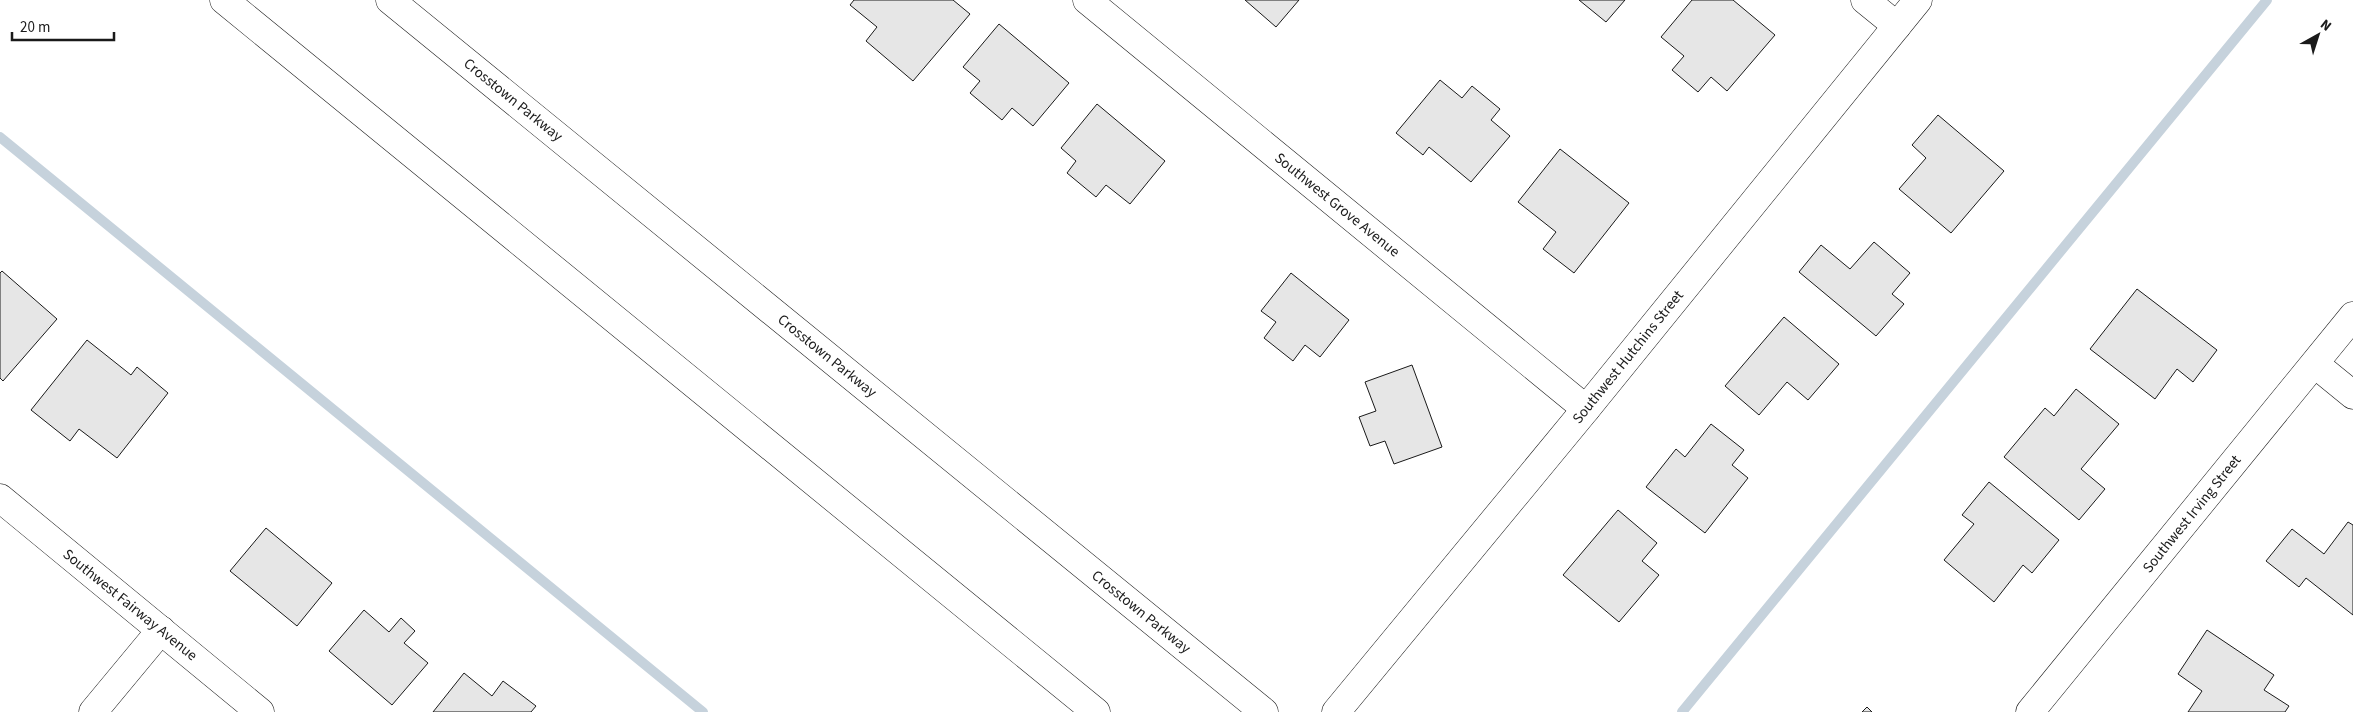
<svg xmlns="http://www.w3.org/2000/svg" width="2353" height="712" font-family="'Source Sans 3',sans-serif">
<rect width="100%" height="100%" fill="#fff"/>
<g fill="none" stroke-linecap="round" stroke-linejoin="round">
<g stroke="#c6d2dc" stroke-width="10">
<path d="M0,137l703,575"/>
<path d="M1682,712l585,-712"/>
</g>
</g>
<g fill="#e6e6e6" stroke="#1a1a1a">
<path d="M854,0h99l17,14 -57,67 -47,-40 11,-14 -27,-22z"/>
<path d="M1245,0h54l-23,27z"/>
<path d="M1579,0h46l-19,22z"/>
<path d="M1692,0h41l42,35 -48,56 -16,-14 -13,15 -26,-22 12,-14 -23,-19z"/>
<path d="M999,24l70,59 -36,43 -21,-18 -10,12 -32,-27 10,-12 -17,-14z"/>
<path d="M1440,80l22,18 10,-12 28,23 -9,11 19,16 -39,46 -42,-35 -6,8 -27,-22z"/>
<path d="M1097,104l68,57 -35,43 -24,-19 -10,12 -29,-24 9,-12 -15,-13z"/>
<path d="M1938,115l66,56 -53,62 -52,-44 27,-31 -14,-13z"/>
<path d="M1560,149l69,54 -55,70 -31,-24 13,-17 -38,-30z"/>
<path d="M1874,242l36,31 -18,21 12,10 -28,32 -77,-64 22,-27 29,24z"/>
<path d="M2,271l55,48 -54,62 -3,-3v-105z"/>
<path d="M1291,273l58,47 -29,37 -15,-12 -12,16 -29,-23 12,-16 -15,-11z"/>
<path d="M2137,289l80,61 -24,32 -16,-13 -22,30 -65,-50z"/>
<path d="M1784,317l55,47 -31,36 -21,-18 -28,33 -34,-29z"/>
<path d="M87,340l44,35 6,-8 31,26 -51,65 -38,-29 -9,12 -39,-31z"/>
<path d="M1412,365l30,82 -48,17 -9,-23 -15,5 -11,-29 17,-6 -11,-29z"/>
<path d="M2076,389l43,35 -38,45 24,20 -26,31 -75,-63 41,-49 9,8z"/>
<path d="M1711,424l33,26 -12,15 16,13 -43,55 -59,-46 30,-38 9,8z"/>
<path d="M1989,482l70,58 -27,33 -9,-8 -29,37 -50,-42 30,-36 -12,-9z"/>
<path d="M1618,510l39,33 -15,18 17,14 -40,47 -56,-47z"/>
<path d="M2348,522l5,3v90l-47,-37 -7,9 -33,-26 26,-32 32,25z"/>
<path d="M266,528l66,55 -35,43 -67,-55z"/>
<path d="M364,610l25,22 12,-14 14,13 -11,12 24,20 -36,42 -63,-54z"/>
<path d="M2207,630l67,45 -10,15 25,16 -4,6h-97l14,-21 -24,-17z"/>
<path d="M464,673l28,23 11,-15 33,25 -5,6h-98z"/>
<path d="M1867,707l5,5h-10z"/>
</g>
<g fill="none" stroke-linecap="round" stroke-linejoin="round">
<defs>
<g id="street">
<path d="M1087,0l499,409"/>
<path d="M1865,0l32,26"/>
<path d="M2315,364l38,31"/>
<path d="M0,498l260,214"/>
<path d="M93,712l68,-82"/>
<path d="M1336,712l250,-303 332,-409"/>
<path d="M2030,712l323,-396"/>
</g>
<g id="secondary">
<path d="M224,0l872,712"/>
<path d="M390,0l874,712"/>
</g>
</defs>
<use href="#street" stroke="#1a1a1a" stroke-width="29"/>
<use href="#secondary" stroke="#1a1a1a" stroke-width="29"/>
<use href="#street" stroke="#fff" stroke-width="28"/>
<use href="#secondary" stroke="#fff" stroke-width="28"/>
</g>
<g text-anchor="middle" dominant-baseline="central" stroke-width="4" stroke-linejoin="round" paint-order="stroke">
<g font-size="15" fill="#1a1a1a" stroke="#fff">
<text transform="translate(513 100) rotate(39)">Crosstown Parkway</text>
<text transform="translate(1337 205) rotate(39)">Southwest Grove Avenue</text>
<text transform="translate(827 356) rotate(39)">Crosstown Parkway</text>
<text transform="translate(1628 357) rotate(-51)">Southwest Hutchins Street</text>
<text transform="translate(2192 514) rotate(-51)">Southwest Irving Street</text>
<text transform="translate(130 605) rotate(39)">Southwest Fairway Avenue</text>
<text transform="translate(1141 612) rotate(39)">Crosstown Parkway</text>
</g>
</g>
<g transform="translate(2318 35) rotate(39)" stroke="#ffffff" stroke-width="4" paint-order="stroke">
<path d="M0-4L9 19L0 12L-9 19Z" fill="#1a1a1a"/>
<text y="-8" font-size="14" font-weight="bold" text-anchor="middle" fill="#1a1a1a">N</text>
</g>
<path d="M12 32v8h102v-8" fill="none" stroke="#1a1a1a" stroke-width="2.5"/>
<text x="20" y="32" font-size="15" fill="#1a1a1a" stroke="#ffffff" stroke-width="4" paint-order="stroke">20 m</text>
</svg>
